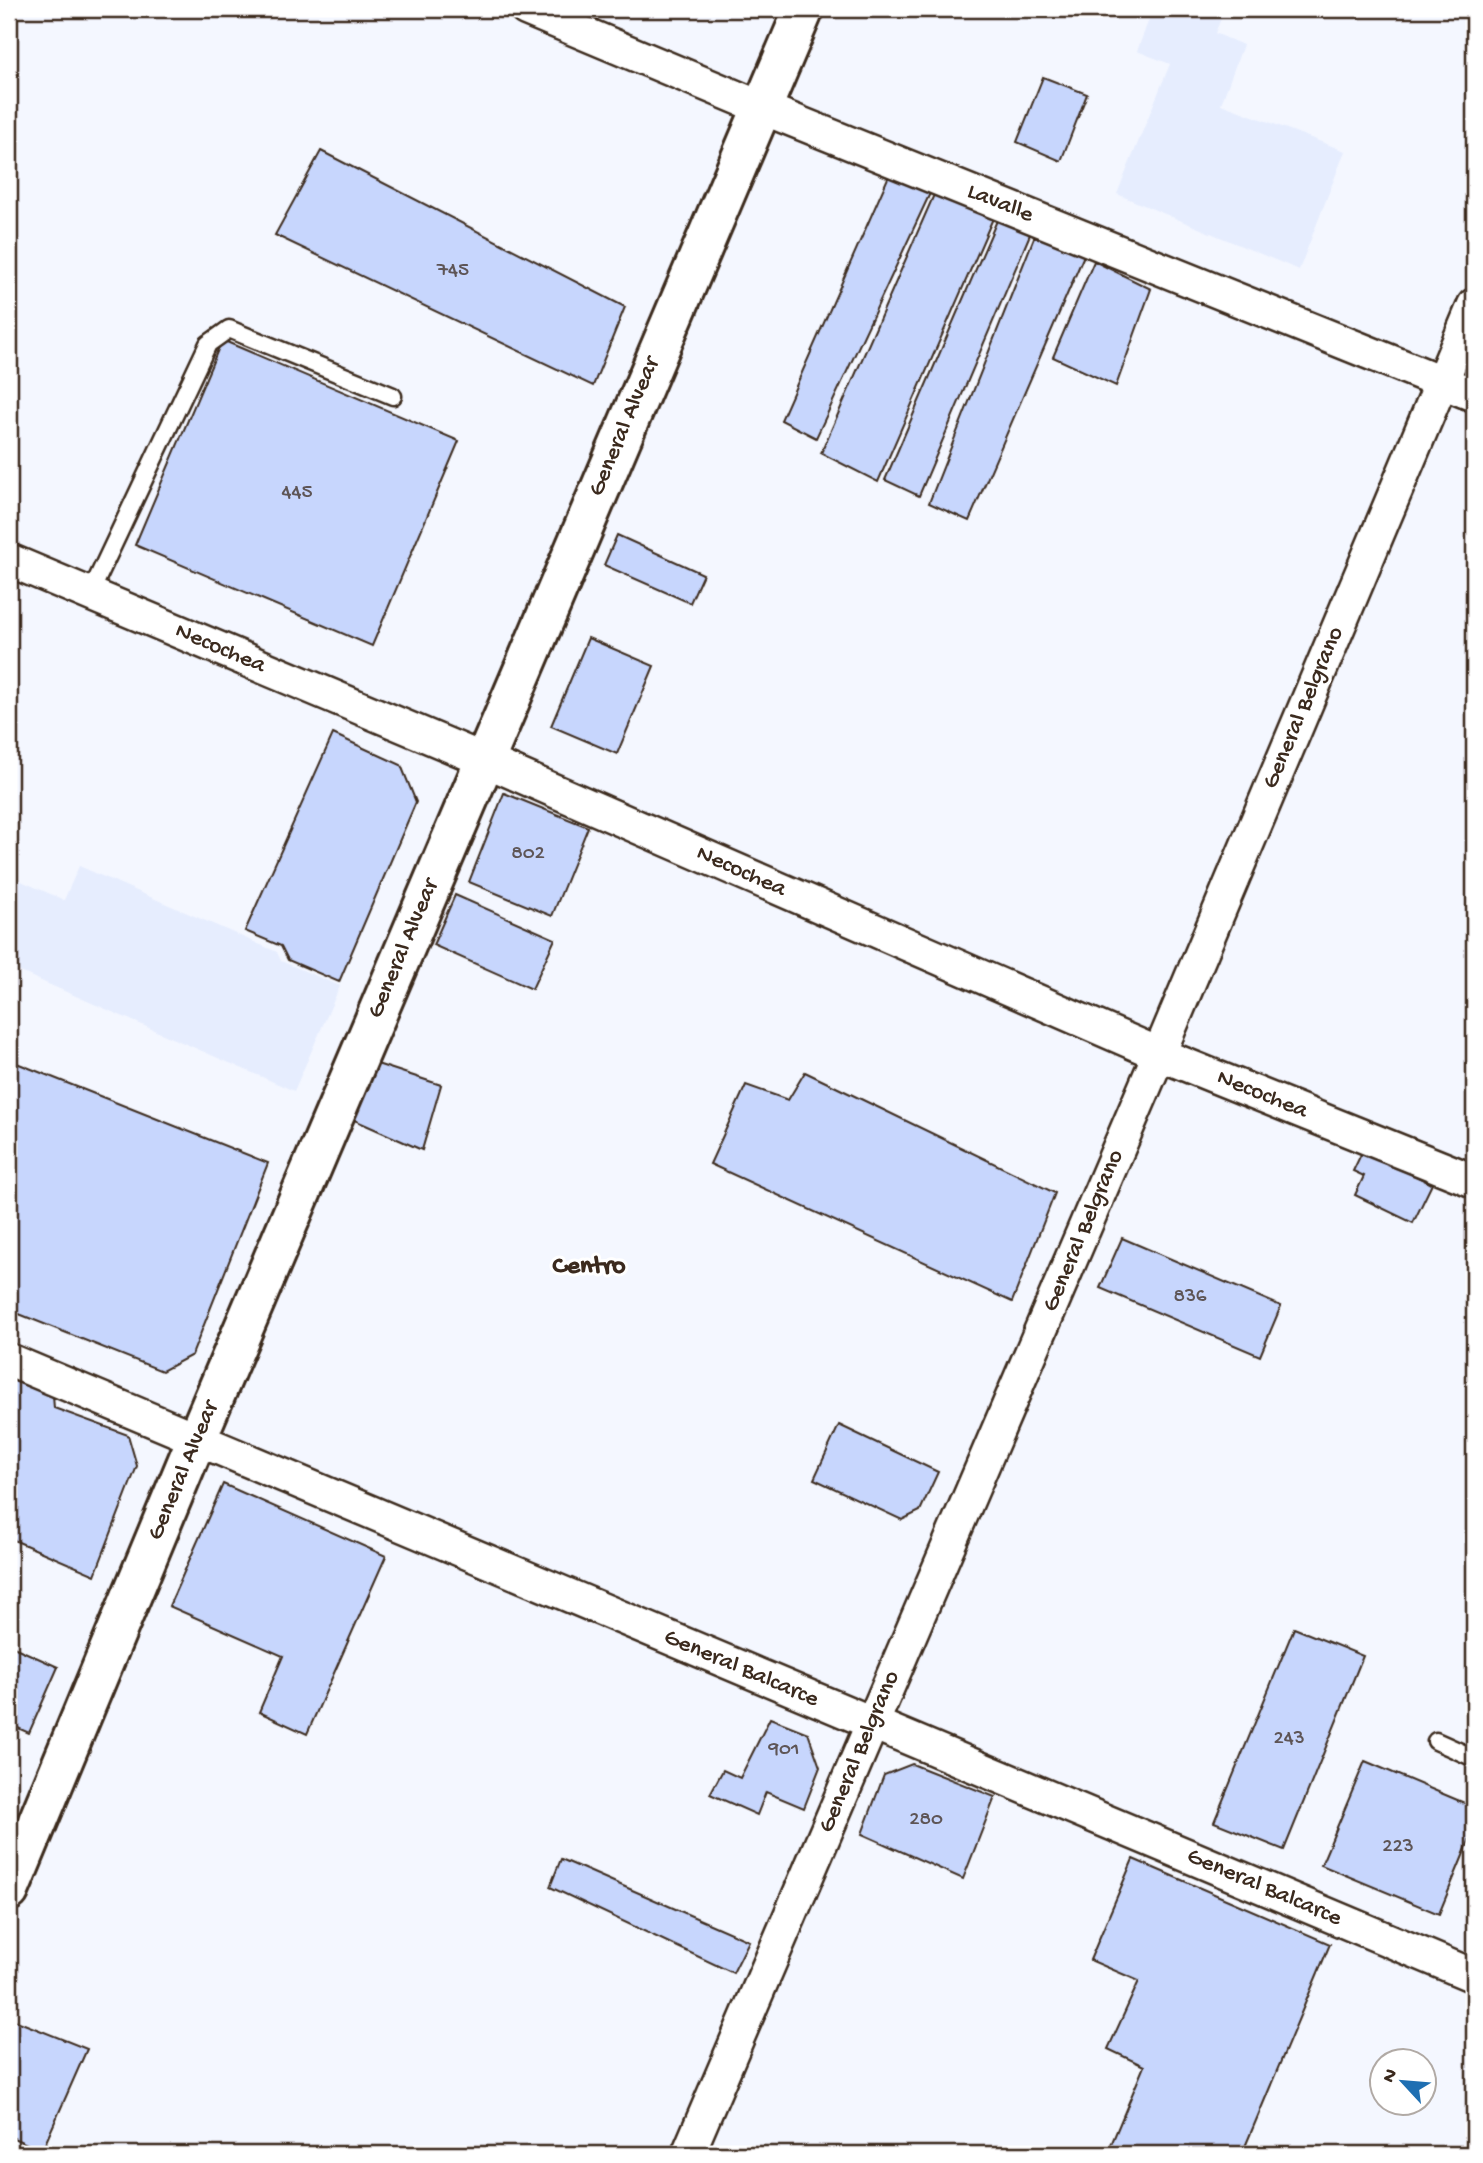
<svg xmlns="http://www.w3.org/2000/svg" width="1483" height="2163" font-family="'Gochi Hand',sans-serif">
<rect width="100%" height="100%" fill="#f4f7ff"/>
<filter id="ink" filterUnits="userSpaceOnUse"><feTurbulence type="fractalNoise" baseFrequency=".0143" numOctaves="2"/><feDisplacementMap in="SourceGraphic" scale="14" xChannelSelector="R" yChannelSelector="G"/><feConvolveMatrix kernelMatrix="1 2 1 2 8 2 1 2 1" color-interpolation-filters="sRGB"/></filter>
<g filter="url(#ink)">
<g fill="#e6edfe">
<path d="M1153,9h72l-10,24 28,12 -22,59 124,47 -46,119 -182,-76 53,-130 -33,-13z"/>
<path d="M79,866l198,86 4,9 59,25 -46,105 -285,-124v-82l3,-8 52,23z"/>
</g>
<g fill="#c7d6fd" stroke="#3b2a1e" stroke-width="2">
<path d="M1043,77l44,17 -26,67 -44,-19z"/>
<path d="M321,151l304,156 -32,79 -318,-151z"/>
<path d="M891,171l41,18 -116,249 -35,-18z"/>
<path d="M936,190l58,26 -116,266 -57,-29z"/>
<path d="M998,218l33,14 -112,264 -34,-16z"/>
<path d="M1035,235l50,18 -116,268 -40,-18z"/>
<path d="M1094,261l57,28 -35,97 -63,-29z"/>
<path d="M222,340l237,101 -87,205 -237,-101z"/>
<path d="M617,535l86,39 -13,29 -86,-38z"/>
<path d="M588,638l66,28 -37,88 -66,-28z"/>
<path d="M333,734l68,31 15,37 -77,180 -51,-22 -7,-14 -36,-15z"/>
<path d="M504,793l84,34 -36,89 -83,-34z"/>
<path d="M455,895l100,44 -23,50 -99,-44z"/>
<path d="M9,1060l259,103 -76,192 -30,16 -153,-61z"/>
<path d="M374,1063l67,22 -19,65 -70,-31z"/>
<path d="M805,1072l250,121 -43,109 -302,-138 36,-79 42,15z"/>
<path d="M1363,1150l69,34 -19,39 -58,-28 9,-19 -11,-5z"/>
<path d="M1122,1238l159,68 -21,50 -160,-68z"/>
<path d="M9,1379l44,17 1,12 74,27 9,31 -42,109 -86,-37z"/>
<path d="M839,1425l99,47 -18,39 -18,9 -88,-41z"/>
<path d="M223,1484l163,72 -79,178 -48,-22 24,-56 -114,-50z"/>
<path d="M1294,1628l69,28 -79,194 -70,-28z"/>
<path d="M9,1645l49,22 -29,66 -20,-9z"/>
<path d="M770,1718l38,15 12,34 -16,41 -38,-16 -9,23 -47,-21 13,-24 17,8z"/>
<path d="M1365,1761l109,46v22l-35,85 -118,-49z"/>
<path d="M912,1764l83,33 -32,82 -101,-45 22,-59z"/>
<path d="M561,1859l188,82 -16,32 -183,-86z"/>
<path d="M1133,1859l197,85 -88,210h-130l-4,-2 36,-86 -36,-17 31,-68 -49,-21z"/>
<path d="M9,2018l78,31 -45,102 -33,-15z"/>
</g>
<g fill="none" stroke-linecap="round" stroke-linejoin="round">
<defs>
<g id="service">
<path d="M90,594l118,-250 21,-15 164,67"/>
<path d="M1436,1741l38,17"/>
</g>
<g id="minor">
<path d="M526,9l234,98 714,288"/>
<path d="M9,560l475,200 675,294 315,127"/>
<path d="M9,1360l1465,616"/>
<path d="M688,2154l471,-1100 315,-749"/>
</g>
<path id="tertiary" d="M9,1891l188,-453 607,-1429"/>
</defs>
<use href="#service" stroke="#3b2a1e" stroke-width="21"/>
<use href="#minor" stroke="#3b2a1e" stroke-width="37"/>
<use href="#tertiary" stroke="#3b2a1e" stroke-width="44"/>
<use href="#service" stroke="#fff" stroke-width="16"/>
<use href="#minor" stroke="#fff" stroke-width="32"/>
<use href="#tertiary" stroke="#fff" stroke-width="38"/>
</g>
</g>
<g text-anchor="middle" dominant-baseline="central" stroke-width="6" stroke-linejoin="round" paint-order="stroke">
<g font-size="21" fill="#5e5556">
<text x="453" y="271">745</text>
<text x="297" y="493">445</text>
<text x="528" y="854">802</text>
<text x="1190" y="1297">836</text>
<text x="1289" y="1739">243</text>
<text x="784" y="1750">901</text>
<text x="926" y="1820">280</text>
<text x="1398" y="1847">223</text>
</g>
<g font-size="24" fill="#3b2a1e" stroke="#fff">
<text transform="translate(1000 204) rotate(22)">Lavalle</text>
<text transform="translate(625 427) rotate(-67)">General Alvear</text>
<text transform="translate(220 649) rotate(23)">Necochea</text>
<text transform="translate(1304 708) rotate(-67)">General Belgrano</text>
<text transform="translate(741 872) rotate(24)">Necochea</text>
<text transform="translate(404 949) rotate(-67)">General Alvear</text>
<text transform="translate(1262 1095) rotate(22)">Necochea</text>
<text transform="translate(1084 1231) rotate(-67)">General Belgrano</text>
<text transform="translate(184 1471) rotate(-67)">General Alvear</text>
<text transform="translate(741 1669) rotate(23)">General Balcarce</text>
<text transform="translate(860 1752) rotate(-67)">General Belgrano</text>
<text transform="translate(1264 1888) rotate(23)">General Balcarce</text>
</g>
<g font-size="26" font-weight="bold" fill="#3b2a1e" stroke="#fff">
<text x="589" y="1267">Centro</text>
</g>
</g>
<rect width="1483" height="2163" fill="none" stroke="#fff" stroke-width="35"/>
<rect x="18" y="18" width="1448" height="2128" fill="none" stroke="#3b2a1e" stroke-width="2.5" filter="url(#ink)"/>
<g transform="translate(1403 2082) rotate(296)"><circle r="33" fill="#ffffff" stroke="#b1aaa5" stroke-width="2"/>
<path d="M0-5L12 26L0 18L-12 26Z" fill="#1f6fb2"/>
<text y="-10" font-size="19" font-weight="bold" text-anchor="middle" fill="#3b2a1e">N</text>
</g>
</svg>
